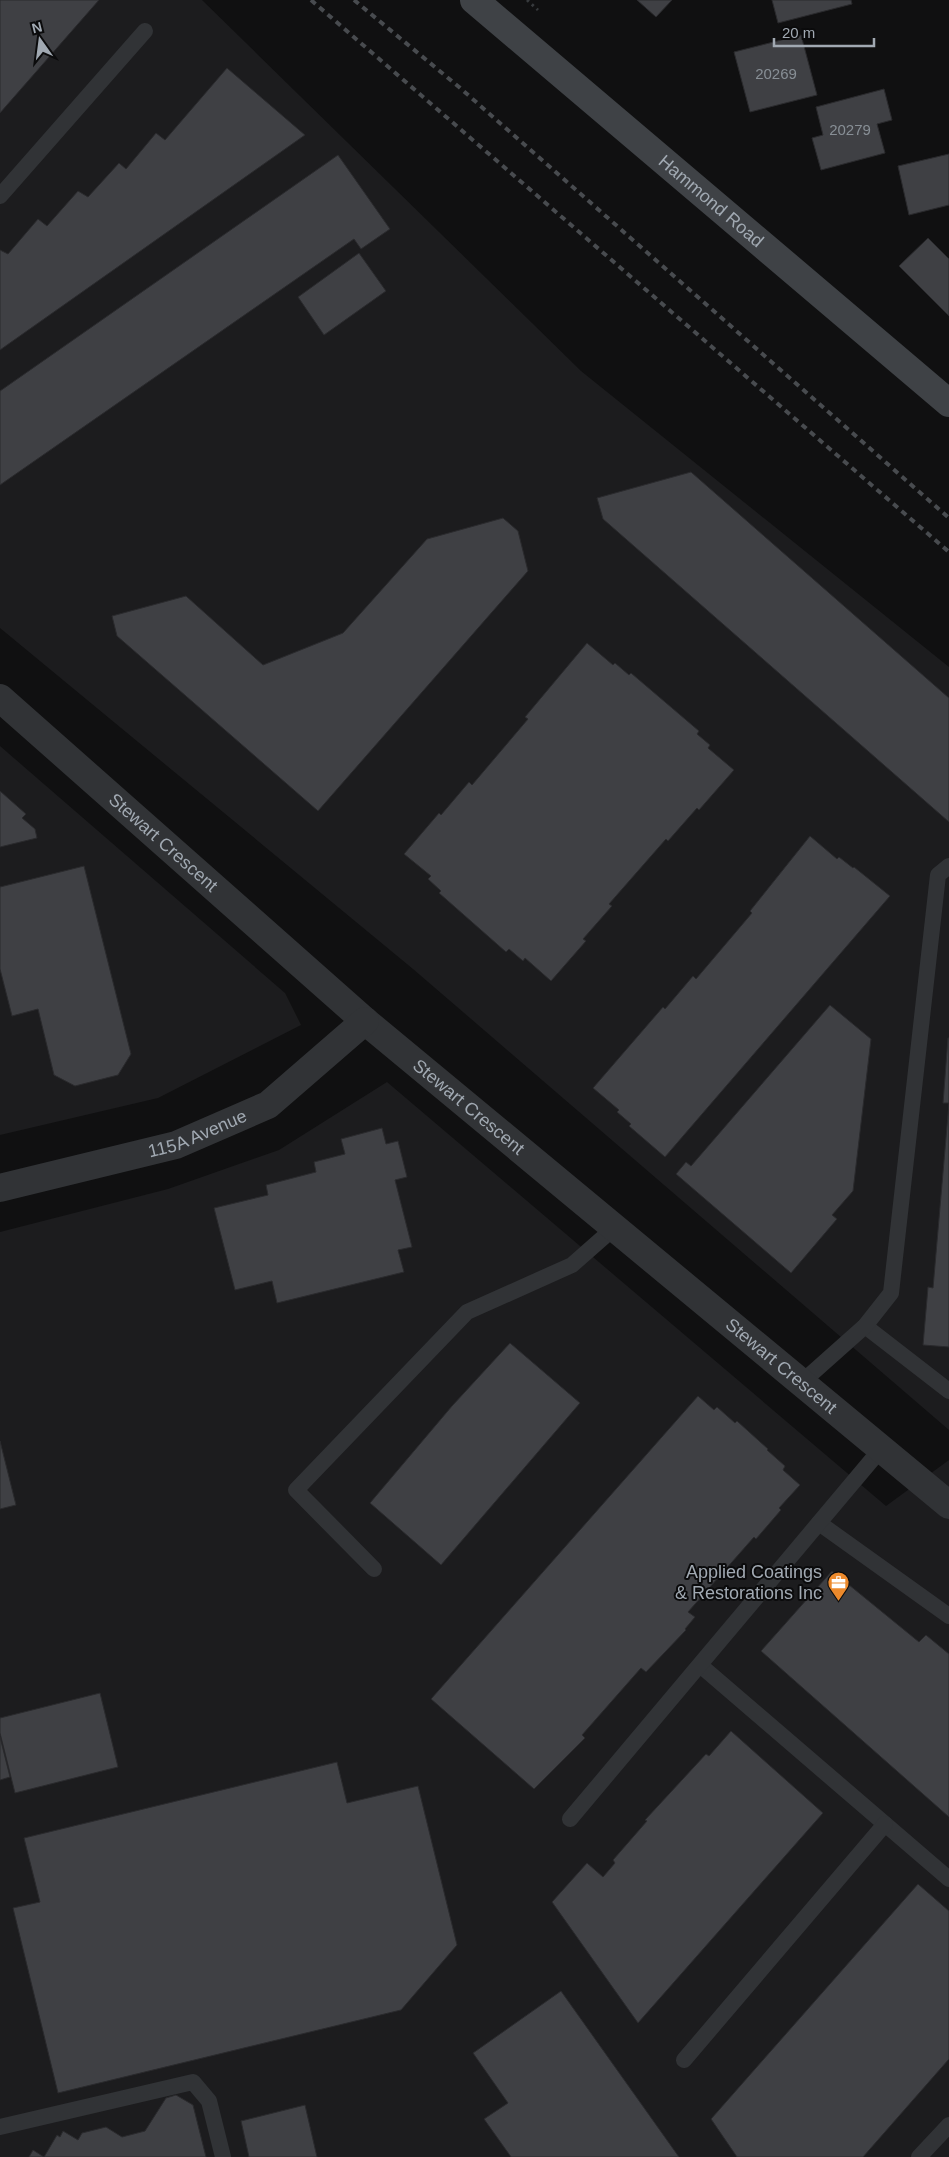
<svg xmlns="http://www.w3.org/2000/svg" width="949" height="2157" font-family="Arial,sans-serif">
<rect width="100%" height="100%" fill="#101011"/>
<g fill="#1c1c1e">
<path d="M0,0h202l379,371 368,296v763l-536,-461 -413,-341z"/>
<path d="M0,746l285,247 16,32 -143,73 -158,37z"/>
<path d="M387,1082l499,424 63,-46v697h-949v-925l168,-43 111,-39z"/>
</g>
<g fill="#3f4044" stroke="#2a2a2d">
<path d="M0,0h99l-99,113z"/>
<path d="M637,0h35l-16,17z"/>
<path d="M772,0h79l1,4 -74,19z"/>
<path d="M801,35l16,60 -67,17 -16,-60z"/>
<path d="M227,68l78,67 -305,215v-100l8,4 30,-35 9,7 31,-35 10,6 31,-34 7,6 30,-36 9,7z"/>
<path d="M884,89l8,31 -15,4 8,29 -64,17 -9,-32 11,-3 -7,-28z"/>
<path d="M949,154v51l-40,10 -11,-49z"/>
<path d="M338,155l52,74 -29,20 -7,-10 -354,246v-94z"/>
<path d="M928,238l21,21v57l-50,-50z"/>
<path d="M359,253l27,38 -62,44 -26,-38z"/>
<path d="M691,472l258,226v124l-346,-303 -6,-21z"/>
<path d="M503,518l15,13 10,40 -210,240 -201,-175 -5,-20 74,-20 77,69 80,-32 84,-94z"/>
<path d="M587,643l26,22 2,-2 14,12 2,-2 68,58 -2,3 13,11 -2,3 26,22 -35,40 -2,-2 -29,33 -2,-2 -57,65 3,2 -29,33 3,2 -35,40 -26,-23 -2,3 -14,-12 -3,3 -67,-59 2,-2 -13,-12 3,-3 -27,-22 35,-41 2,2 28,-33 3,3 56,-66 -3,-2z"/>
<path d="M0,791l26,23 -4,4 13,11 2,9 -37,9z"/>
<path d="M810,836l27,23 2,-2 14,11 1,-1 36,29 -225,261 -36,-31 2,-2 -14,-12 2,-2 -26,-22 70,-81 2,2 28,-33 3,3 56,-66 -2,-2z"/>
<path d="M84,866l47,188 -13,21 -43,11 -21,-11 -16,-66 -26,7 -12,-47v-82z"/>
<path d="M830,1005l41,34 -18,152 -21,24 5,4 -46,54 -115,-99 10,-12 5,4z"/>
<path d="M948,1038h1v309l-26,-2 5,-58 5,1 16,-185h-6z"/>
<path d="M382,1128l4,16 12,-3 9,36 -12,3 17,67 -14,3 6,22 -127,31 -5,-22 -37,9 -21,-82 54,-13 -2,-10 50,-13 -2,-10 31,-8 -4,-15z"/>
<path d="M510,1343l70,60 -139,162 -71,-62 82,-97z"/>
<path d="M698,1396l16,14 3,-3 18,16 2,-2 31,28 -1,1 18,16 -2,4 17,15 -21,23 2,2 -25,29 -2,-2 -66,75 7,5 -10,12 1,1 -40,42 -5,-4 -59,67 3,3 -51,51 -103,-90z"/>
<path d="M0,1441l16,64 -16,4z"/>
<path d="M832,1571l87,71 7,-7 23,19v163l-188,-166z"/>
<path d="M100,1693l18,74 -103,26 -15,-60v-15z"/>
<path d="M731,1731l92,82 -185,210 -86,-121 35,-39 16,14 12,-14 -2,-3 34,-39 -2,-1 61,-66 3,2z"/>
<path d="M0,1737l10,40 -10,3z"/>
<path d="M337,1762l10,41 71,-17 39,159 -56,65 -343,83 -45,-185 27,-6 -16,-64z"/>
<path d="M918,1884l31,27v148l-86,98h-126l-26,-38z"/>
<path d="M561,1991l118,166h-168l-27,-38 24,-16 -35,-50z"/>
<path d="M176,2095l17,10 13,52h-177l4,-7 11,7 13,-22 3,2 3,-6 15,9 4,-7 24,-6 16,10 23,-6 21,-33z"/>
<path d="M305,2105l12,52h-68l-8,-36z"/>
</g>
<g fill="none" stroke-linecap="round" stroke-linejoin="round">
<path stroke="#373a3d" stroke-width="3" stroke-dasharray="2.5 4" stroke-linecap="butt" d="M527,0l11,10"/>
<g stroke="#313336" stroke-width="16">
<path d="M0,196l145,-165"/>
<path d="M865,1326l84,65"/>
<path d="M801,1383l64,-57 26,-33 47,-418 11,-9"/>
<path d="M819,1523l130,93"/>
<path d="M374,1569l-78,-79 171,-178 105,-47 42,-37"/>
<path d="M700,1665l249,214"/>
<path d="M570,1819l311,-370"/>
<path d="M684,2060l201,-236"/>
<path d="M0,2127l193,-45 16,19 14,56"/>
<path d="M919,2157l30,-32"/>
</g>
<g stroke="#313336" stroke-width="28">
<path id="s1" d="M0,698l365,323 584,484"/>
<path id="s2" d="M0,1188l176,-43 92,-40 97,-84"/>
</g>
<path stroke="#3f4246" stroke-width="28" id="s3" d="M474,0l475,403"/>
<g stroke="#484b4f" stroke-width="4" stroke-dasharray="6 5" stroke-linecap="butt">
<path d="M311,0l638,552"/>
<path d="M354,0l105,87 490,431"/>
</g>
</g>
<defs>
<symbol id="office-pin" viewBox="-11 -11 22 30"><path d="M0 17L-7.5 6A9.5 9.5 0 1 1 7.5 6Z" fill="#ed8a2c" stroke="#0b0b0c"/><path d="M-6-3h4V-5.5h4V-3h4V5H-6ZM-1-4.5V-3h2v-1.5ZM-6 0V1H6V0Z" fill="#fff"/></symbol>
</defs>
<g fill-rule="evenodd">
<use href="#office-pin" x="826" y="1570" width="25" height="34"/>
</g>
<g text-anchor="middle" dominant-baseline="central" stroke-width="4" stroke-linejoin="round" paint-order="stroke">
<g font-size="15" fill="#888f96">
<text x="776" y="73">20269</text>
<text x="850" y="129">20279</text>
</g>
<g font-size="18" fill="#a1a9b2" stroke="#0b0b0c">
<text stroke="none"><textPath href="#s3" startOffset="311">Hammond Road</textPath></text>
<text stroke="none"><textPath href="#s1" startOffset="218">Stewart Crescent</textPath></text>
<text stroke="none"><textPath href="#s1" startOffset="622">Stewart Crescent</textPath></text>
<text stroke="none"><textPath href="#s2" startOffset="205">115A Avenue</textPath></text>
<text stroke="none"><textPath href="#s1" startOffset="1028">Stewart Crescent</textPath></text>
</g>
<g font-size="18" fill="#a1a9b2" stroke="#0b0b0c" text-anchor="end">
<text x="822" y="1572">Applied Coatings<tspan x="822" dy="21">&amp; Restorations Inc</tspan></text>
</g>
</g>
<g transform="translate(40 40) rotate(346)" stroke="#0b0b0c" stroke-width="4" paint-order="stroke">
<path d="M0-4L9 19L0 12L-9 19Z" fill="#a1a9b2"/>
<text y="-8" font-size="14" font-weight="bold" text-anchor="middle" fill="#a1a9b2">N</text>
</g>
<path d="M774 38v8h100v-8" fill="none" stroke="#a1a9b2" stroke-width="2.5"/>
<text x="782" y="38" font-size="15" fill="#a1a9b2" stroke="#0b0b0c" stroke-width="4" paint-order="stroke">20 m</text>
</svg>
